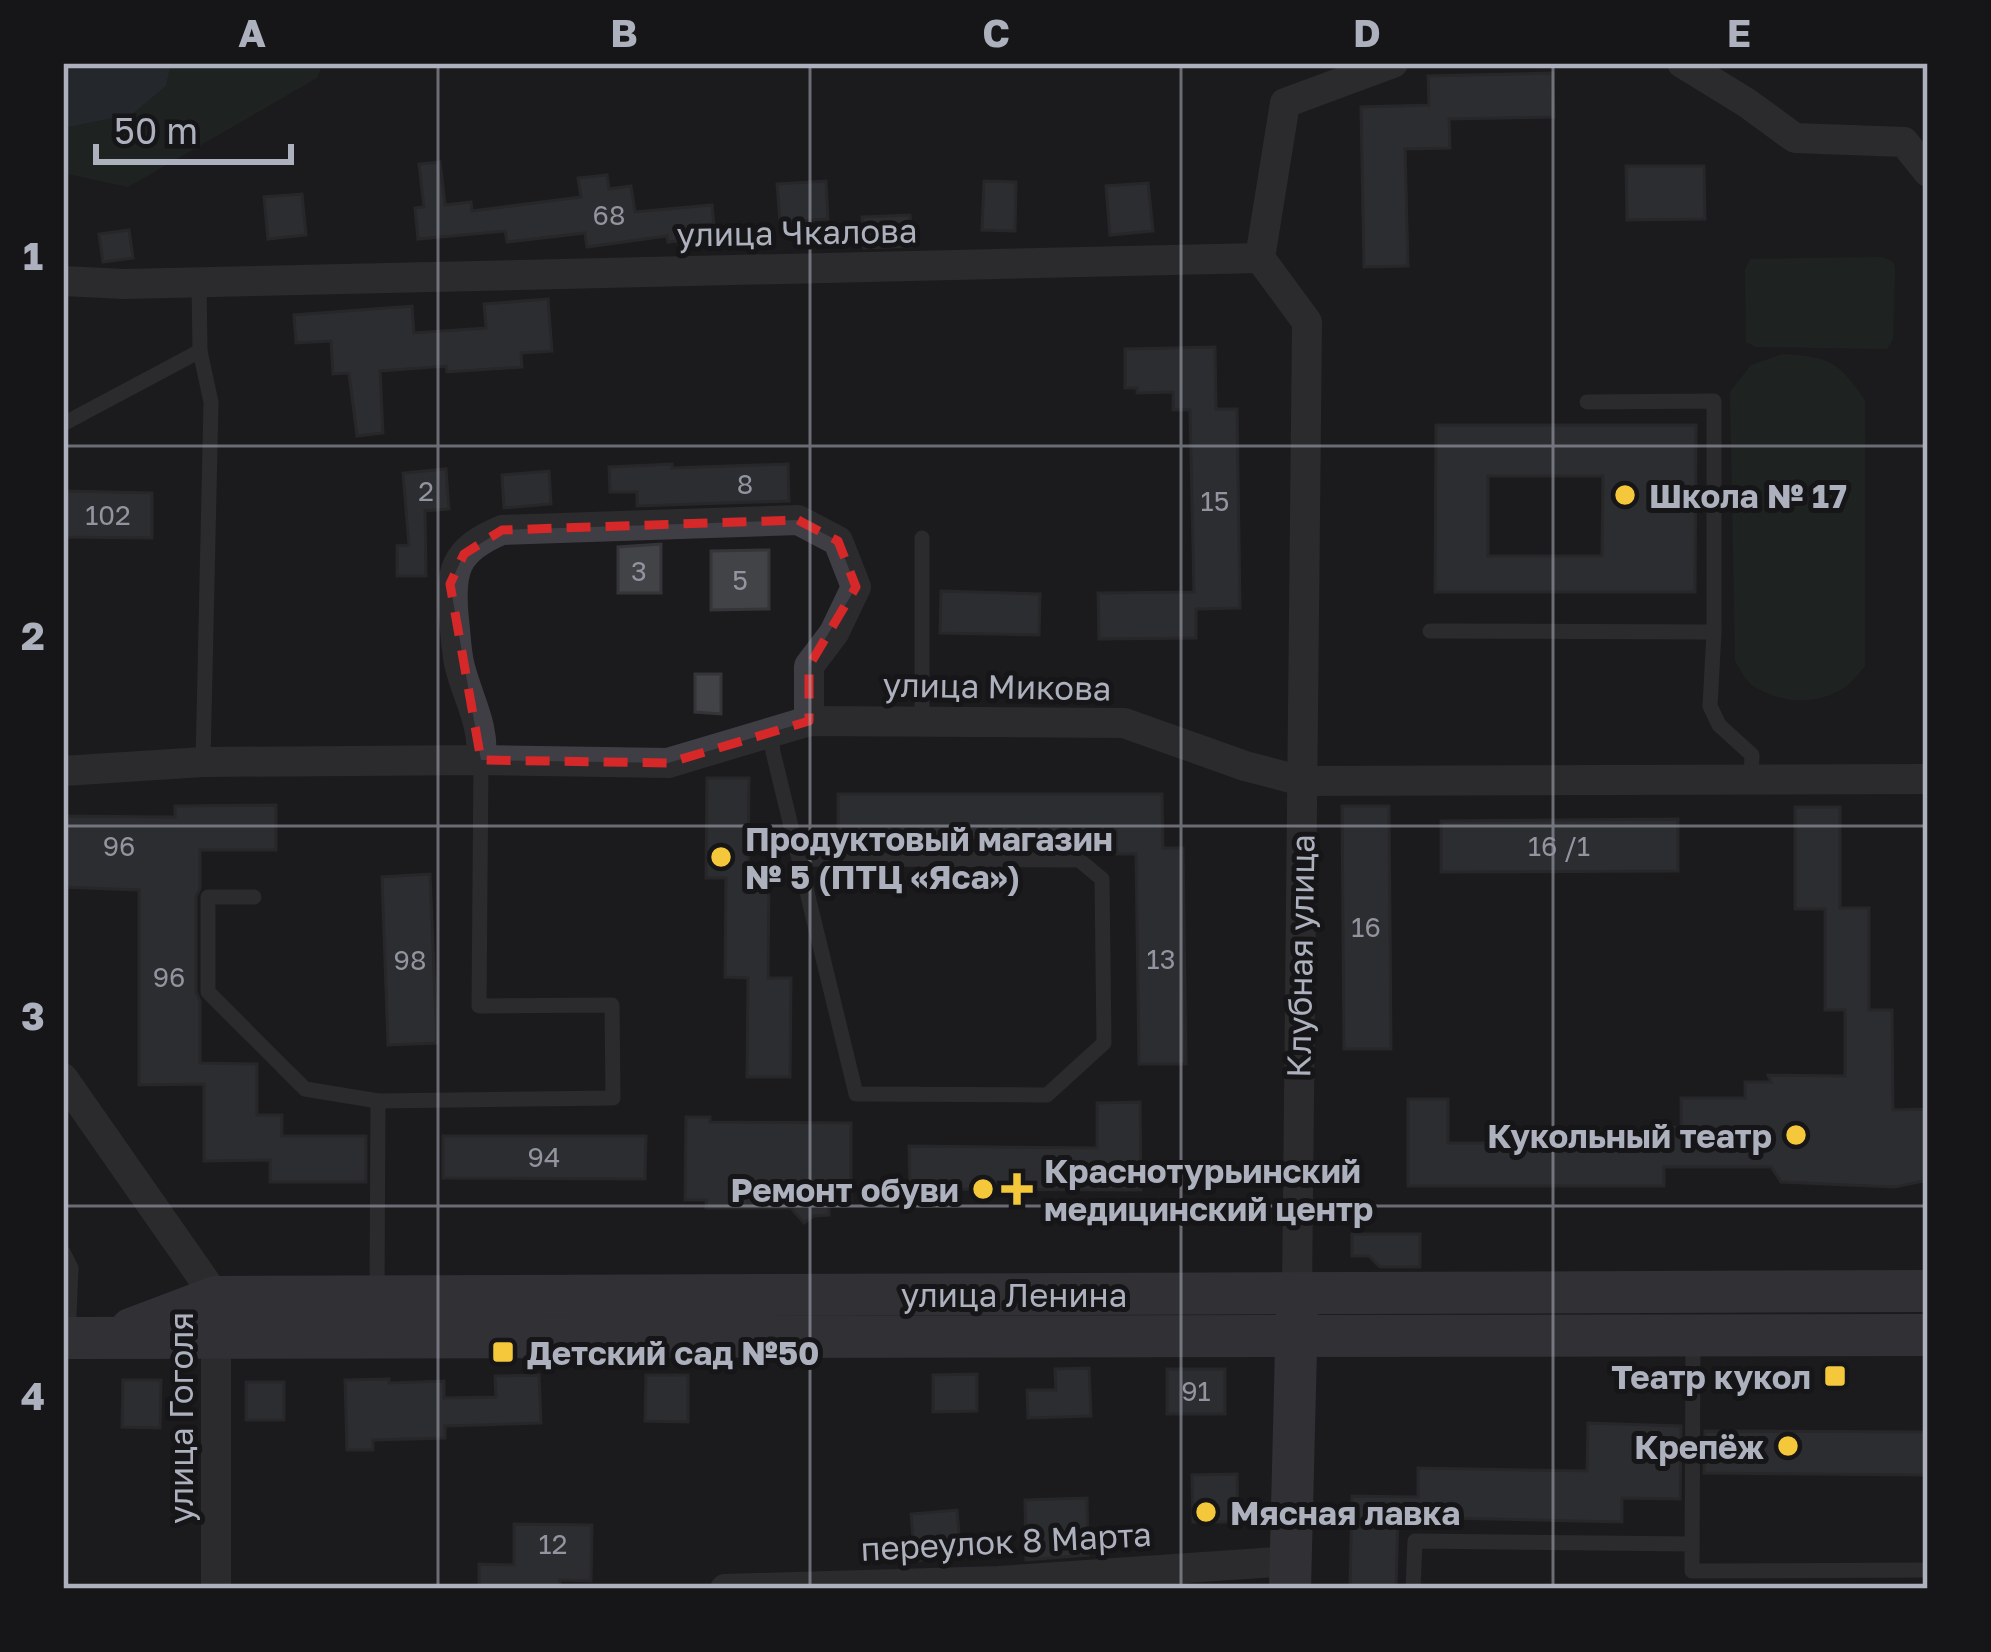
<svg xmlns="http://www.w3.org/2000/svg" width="1991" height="1652" font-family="'Golos Text',sans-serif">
<rect width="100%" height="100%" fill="#1b1b1d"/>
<g fill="#222c24">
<path d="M171,63h152l-6,15 -189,109 -65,-14v-45l69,-14 34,-28z"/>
<path d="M1883,257l10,5 2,6 -2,71 -6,10 -131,-2 -10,-5 -1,-72 5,-11z"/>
<path d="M1783,354c48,3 55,8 82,46v266c-6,7 -13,16 -20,21 -28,19 -65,17 -93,-2 -7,-6 -12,-16 -17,-24l-5,-269 21,-27z"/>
</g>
<path fill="#303842" d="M63,63h108l-5,23 -34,28 -69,14z"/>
<g fill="#424347" stroke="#353539" stroke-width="3" fill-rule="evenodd">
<path d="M1553,73l1,44 -105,2 1,29 -45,1 3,117 -44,1 -3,-160 68,-2 -1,-29z"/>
<path d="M440,162l5,43 26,-3 1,9 109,-14 -3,-19 29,-3 2,14 22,-3 4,26 77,-7 3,32 -47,5 -1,-6 -80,11 -2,-14 -78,9 -2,-11 -87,8 -3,-31 9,-1 -5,-43z"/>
<path d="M1626,166h78l1,53 -78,1z"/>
<path d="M826,181l2,38 -48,3 -3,-38z"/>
<path d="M984,181l32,1 -1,49 -33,-1z"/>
<path d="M1148,183l5,48 -43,4 -4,-49z"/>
<path d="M302,194l4,41 -38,4 -4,-42z"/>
<path d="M910,215l2,31 -48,2 -2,-31z"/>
<path d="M129,230l4,28 -30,4 -4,-28z"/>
<path d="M548,299l4,52 -31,2 1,14 -75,5 -1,-6 -66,5 3,62 -26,3 -8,-63 -16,1 -2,-33 -35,2 -2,-28 118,-9 2,27 72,-5 -2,-24z"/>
<path d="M1215,347l1,62h21l3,199 -44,1v29l-97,1 -1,-46 96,-1 -4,-182h-17v-18l-36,1v-5h-12v-39z"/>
<path d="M1436,425h260l-1,167h-260zM1488,476h115l-1,80h-114z"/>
<path d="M672,464v4l116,-4 1,37 -152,5v-14h-27l-1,-25z"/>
<path d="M446,469l3,40 -24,2 1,65h-29v-30l12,-1 -6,-72z"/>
<path d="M549,471l2,33 -47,4 -2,-33z"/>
<path d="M63,491l89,2v45l-89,-1z"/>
<path d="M661,544v49h-43v-46z"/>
<path d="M769,550v59l-58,1v-59z"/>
<path d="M941,591l99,3 -1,41 -99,-2z"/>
<path d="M695,674h26v40l-26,-2z"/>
<path d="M707,778h42l-1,100h21l-1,100h23l-1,99h-43l1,-99 -23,-1 1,-99h-20z"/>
<path d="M838,794h324l1,54h20l3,216h-47l-3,-210h-19l-1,-24 -51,1v7l-227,-1z"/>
<path d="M276,805v45h-76v38l-4,9v95l4,9v62l57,1v51h25v21h84v46h-96v-22l-66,1v-77l-65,1v-195l-76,-3v-71l112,1v-11z"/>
<path d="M1342,806h47l2,243h-47z"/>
<path d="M1795,807h45v101h29v102h23l1,100 35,-1v71l-33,7 -114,-5 -10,-15h-107v19h-256v-87h40v44h216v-15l17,-1v-29h64v-16h26l-3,-7 77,1v-66h-20v-101h-30z"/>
<path d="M1678,819v52l-237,1v-51z"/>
<path d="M430,874l7,169 -49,2 -6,-168z"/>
<path d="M1140,1102l1,88 -231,-1 -1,-43 188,2v-45z"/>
<path d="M686,1117h24v5l141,1v78h-22v14l-15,1 -10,7 -13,-15h-85v-8h-21z"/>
<path d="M443,1136h203l-1,43 -202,-1z"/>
<path d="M1352,1234h68v33h-40l-11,-11h-17z"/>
<path d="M1089,1368l2,48 -63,2 -1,-28h29l-1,-21z"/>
<rect x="1167" y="1369" width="58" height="45"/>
<path d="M977,1374v37l-44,1v-37z"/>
<path d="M539,1375l2,48 -96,3v12l-72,2v10h-26l-2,-70 44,-1v4l55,-2v17l52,-1 -1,-21z"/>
<path d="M646,1375h42v47l-43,-1z"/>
<path d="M123,1380h38l-1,48 -38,-1z"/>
<rect x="246" y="1382" width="38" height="38"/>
<path d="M1588,1423l93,3 -1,73 -58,-1v24l-224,-5 -2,72h-46l2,-93 66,1v-29l169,3z"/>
<path d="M1705,1431l223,1v43l-224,-2z"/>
<path d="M1237,1474l1,48h-45l-1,-47z"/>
<path d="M1087,1498l1,57 -62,5 -1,-60z"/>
<path d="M957,1510l4,47 -46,4 -4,-47z"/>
<path d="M514,1524l78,1 -1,56 -31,-1v9l-81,-2v-23l35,1z"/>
</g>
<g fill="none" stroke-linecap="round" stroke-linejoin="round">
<g stroke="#3e3e44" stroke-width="15">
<path d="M200,351l11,51 -8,360"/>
<path d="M1587,402l127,-1v231"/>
<path d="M63,424l137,-73 -1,-70"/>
<path d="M1430,631l284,1 -4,74 9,19 33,30 -1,24"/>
<path d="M922,721v-183"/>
<path d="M770,732l3,20 83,342 191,1 57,-52 -2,-164 -23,-19 -280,-1"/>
<path d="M254,897h-46v95l97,97 73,12 -1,192"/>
<path d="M378,1101l235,-3 -1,-93 -133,1 2,-246"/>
<path d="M63,1252l8,16 -3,69"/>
<path d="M1693,1336l-1,235 236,-1"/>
<path d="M1413,1589l2,-48 277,3"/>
</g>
<g stroke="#3e3e44" stroke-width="30">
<path d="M1682,63l65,40 48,35 109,4 24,30"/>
<path d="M1260,258l47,64 -10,971"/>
<path d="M1260,258l25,-155 108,-40"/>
<path d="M63,281l61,3 1136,-26"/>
<path d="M481,760c4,-34 -13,-61 -21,-93 -4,-15 -4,-32 -6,-47 -5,-49 0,-70 48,-90l296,-10 40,21 18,46 -22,46 -25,33v55"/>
<path d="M63,771l140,-9 278,-2 187,3 141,-42 315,2 121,43 57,15 626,-2"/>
<path d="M63,1078l153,219v292"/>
<path d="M725,1589l274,-8 292,-20"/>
</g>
<g stroke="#4a4b52" stroke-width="42">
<path d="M131,1329l85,-32 1712,-6"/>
<path d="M63,1338l1865,-3"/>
<path d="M1290,1589l7,-281"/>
</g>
</g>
<path d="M0 0H1991V1652H0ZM798,520l40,21 18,46 -47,79v55l-141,42 -187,-3 -31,-176 14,-30 38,-24z" fill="#1b1b1d" fill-opacity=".55" fill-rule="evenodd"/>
<path fill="none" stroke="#d62828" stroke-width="9" stroke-dasharray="24 15" stroke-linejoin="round" d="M798,520l40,21 18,46 -47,79v55l-141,42 -187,-3 -31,-176 14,-30 38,-24z"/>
<path fill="none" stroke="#adb0bd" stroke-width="3" stroke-opacity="0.55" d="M438,63v1526M810,63v1526M1181,63v1526M1553,63v1526M63,446h1865M63,826h1865M63,1206h1865"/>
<g fill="#f5c83b" stroke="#161618" stroke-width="4.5">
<circle cx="1625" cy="495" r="12"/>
<circle cx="721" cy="857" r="12"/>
<circle cx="1796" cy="1135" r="12"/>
<circle cx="983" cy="1189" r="12"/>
<path d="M1011 1171h12v12h12v12h-12v12h-12v-12h-12v-12h12z"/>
<rect x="491" y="1340" width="24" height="24" rx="6"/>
<rect x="1823" y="1364" width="24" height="24" rx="6"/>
<circle cx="1788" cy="1446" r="12"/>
<circle cx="1206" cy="1512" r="12"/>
</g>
<g text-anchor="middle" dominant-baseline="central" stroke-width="10" stroke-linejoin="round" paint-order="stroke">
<g font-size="27" fill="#9295a0">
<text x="609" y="215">68</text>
<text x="745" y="484">8</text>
<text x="426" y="491">2</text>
<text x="1215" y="501">15</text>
<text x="108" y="515">102</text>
<text x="639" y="571">3</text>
<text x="740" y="580">5</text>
<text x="119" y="846">96</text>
<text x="1559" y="846">16 /1</text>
<text x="1366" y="927">16</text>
<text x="1161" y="959">13</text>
<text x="410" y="960">98</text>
<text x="169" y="977">96</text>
<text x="544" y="1157">94</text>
<text x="1196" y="1391">91</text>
<text x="553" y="1544">12</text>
</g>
<g font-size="33" fill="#adb0bd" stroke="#161618">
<text transform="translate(797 232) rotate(-1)">улица Чкалова</text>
<text transform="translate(997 686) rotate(1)">улица Микова</text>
<text transform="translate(1300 956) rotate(-89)">Клубная улица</text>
<text x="1014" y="1294">улица Ленина</text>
<text transform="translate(180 1418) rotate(-90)">улица Гоголя</text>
<text transform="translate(1006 1541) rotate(-3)">переулок 8 Марта</text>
</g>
<g font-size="33" font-weight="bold" fill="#adb0bd" stroke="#161618" text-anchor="start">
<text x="1649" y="495">Школа № 17</text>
<text x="745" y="838">Продуктовый магазин<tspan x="745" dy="38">№ 5 (ПТЦ «Яса»)</tspan></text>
<text x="1772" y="1135" text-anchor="end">Кукольный театр</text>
<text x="1044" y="1170">Краснотурьинский<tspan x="1044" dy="38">медицинский центр</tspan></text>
<text x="959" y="1189" text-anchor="end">Ремонт обуви</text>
<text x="527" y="1352">Детский сад №50</text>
<text x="1811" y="1376" text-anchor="end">Театр кукол</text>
<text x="1764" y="1446" text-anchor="end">Крепёж</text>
<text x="1230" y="1512">Мясная лавка</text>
</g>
</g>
<rect width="1991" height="1652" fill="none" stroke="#161618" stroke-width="132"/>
<path d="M96 144v18h195v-18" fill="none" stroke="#adb0bd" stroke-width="6"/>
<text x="114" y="144" font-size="36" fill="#adb0bd" stroke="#161618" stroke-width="9" paint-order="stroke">50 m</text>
<rect x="66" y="66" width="1859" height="1520" fill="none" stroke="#adb0bd" stroke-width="4.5"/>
<g font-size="39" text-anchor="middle" font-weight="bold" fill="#adb0bd">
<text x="252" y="47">A</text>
<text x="624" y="47">B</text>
<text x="996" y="47">C</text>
<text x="1367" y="47">D</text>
<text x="1739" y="47">E</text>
<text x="33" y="270">1</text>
<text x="33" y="650">2</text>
<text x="33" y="1030">3</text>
<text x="33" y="1410">4</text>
</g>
</svg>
